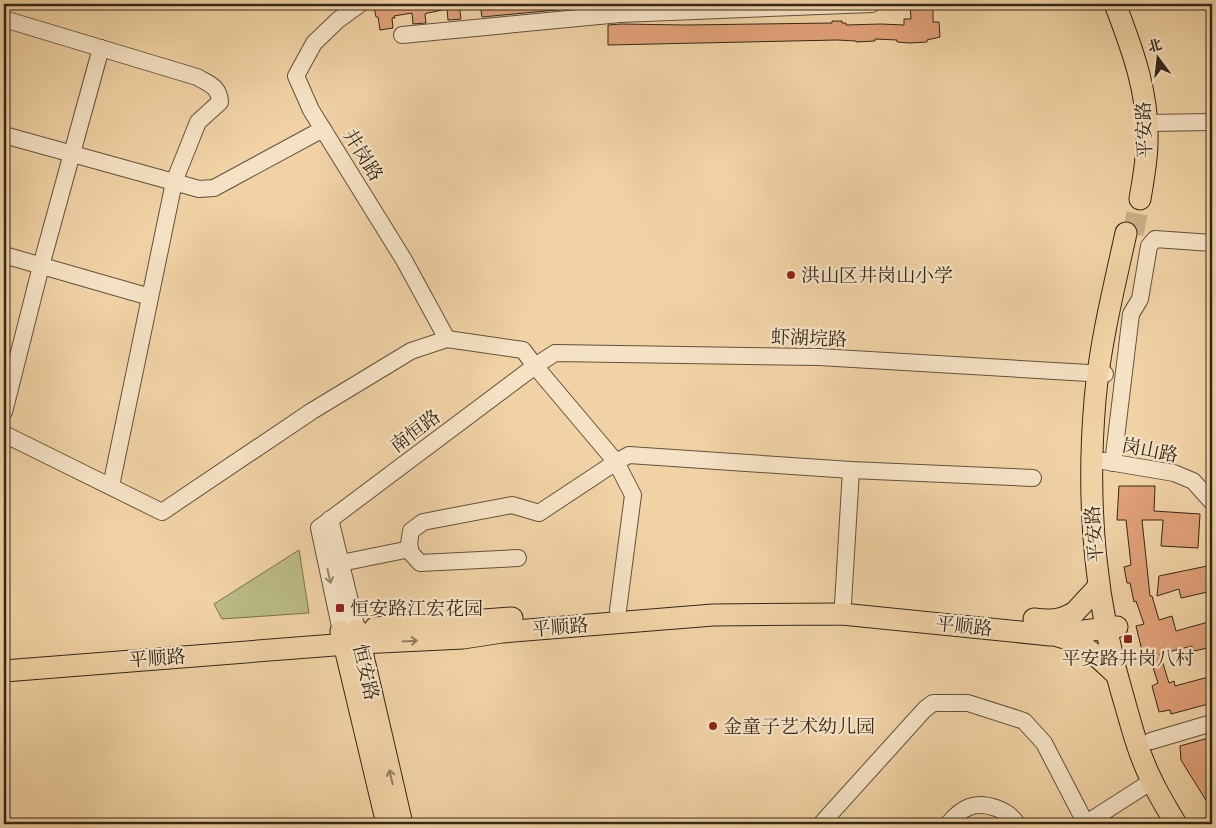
<svg xmlns="http://www.w3.org/2000/svg" width="1216" height="828" font-family="'IM FELL Great Primer','Noto Serif SC',serif">
<rect width="100%" height="100%" fill="#f0d2a4"/>
<filter id="stains"><feTurbulence type="fractalNoise" baseFrequency=".004" numOctaves="4"/><feColorMatrix values="0 0 0 0 .2 0 0 0 0 .09 0 0 0 0 .02 0 0 0 .5 -.17"/></filter>
<radialGradient id="worn" r=".72"><stop offset=".6" stop-color="#630" stop-opacity="0"/><stop offset="1" stop-color="#630" stop-opacity=".3"/></radialGradient>
<path fill="#bbbb85" stroke="#777250" d="M299,550l10,63 -87,6 -8,-15z"/>
<g fill="#e0a078" stroke="#33281a">
<path d="M394,4h65l2,15 -13,1 -1,-11 -19,4 -3,1 1,9 -13,1 -1,-11 -18,3 1,2h-3l1,10 -13,2 -2,-13h-2l-2,-10z"/>
<path d="M480,4h119v2l-117,11z"/>
<path d="M910,4h23v18h6l1,15 -13,3v2l-17,1 -13,-1v-2l-22,-1v2l-19,1v-1l-19,-1 -229,5v-20l13,-1 65,1 146,-2v-2h10v2h4v2l35,-1 23,1v-6h7z"/>
<path d="M1119,486h36l-1,25 46,3 -2,34 -37,-2 2,-26h-21l8,76h2l7,24 13,-4 4,15 36,-10v26l-18,4 -2,-5 -32,8 9,29 5,-2 1,5 37,-10v27l-41,11 -1,-4 -11,2 -7,-26 6,-3 -8,-25 -6,1 -8,-33 8,-2 -8,-23 -2,1 -4,-19h-3l-3,-16 7,-2 -5,-45h-9z"/>
<path d="M1212,565v26l-31,7 -2,-9 -22,7 2,-20z"/>
<path d="M1212,737v27l-6,2 6,12v32l-31,-50 -1,-14z"/>
</g>
<g fill="none" stroke-linecap="round" stroke-linejoin="round">
<path stroke="#cab088" stroke-width="21" stroke-dasharray="21 11" stroke-linecap="butt" d="M1133,234l7,-35"/>
<defs>
<g id="minor">
<path d="M360,4l-22,16 -24,23 -18,33 15,34 93,150 43,79"/>
<path d="M4,19l193,58c12,7 22,9 23,25l-22,20 -24,60 -63,304"/>
<path d="M402,35l218,-21 252,-10"/>
<path d="M1147,123l65,-1"/>
<path d="M4,135l195,54 15,-1 109,-59"/>
<path d="M4,255l146,42"/>
<path d="M4,412l37,-146 60,-218"/>
<path d="M4,434l158,78 150,-101 99,-60 36,-12 76,11 12,16 20,-13 264,4 286,17"/>
<path d="M1103,461l71,12 19,8 19,21"/>
<path d="M1113,463l18,-149 9,-15 9,-53 6,-7 57,4"/>
<path d="M330,519l27,111"/>
<path d="M518,558l-98,5 -9,-10 -2,-9 2,-13 12,-9 89,-17 27,8 77,-51 13,-7 222,15 182,8"/>
<path d="M341,563l69,-14"/>
<path d="M843,604l8,-134"/>
<path d="M341,631l-22,-103 216,-162 81,96 17,33 -15,115"/>
<path d="M1151,741l61,-18"/>
<path d="M821,824l104,-115 8,-6h35l56,18 20,22 42,81"/>
<path d="M948,824c6,-7 13,-14 21,-17 16,-6 40,3 48,17"/>
<path d="M1085,824l67,-43"/>
</g>
<g id="major">
<path d="M1115,4c17,44 34,90 32,138 0,19 -4,38 -7,57"/>
<path d="M1126,233c-12,55 -26,110 -31,167 -9,106 0,205 31,307 7,25 14,50 26,74 7,15 16,29 24,43"/>
<path d="M1034,619c15,2 27,2 41,-7l24,-26"/>
<path d="M375,628l137,-10"/>
<path d="M357,630l45,194"/>
<path d="M341,631l46,193"/>
<path d="M1058,636c25,6 40,21 58,38"/>
<path d="M4,671l356,-28 103,-5 39,-6 211,-17 129,-1 208,21 67,-8"/>
</g>
</defs>
<use href="#minor" stroke="#62523c" stroke-width="18"/>
<use href="#major" stroke="#33281a" stroke-width="23"/>
<use href="#minor" stroke="#f5e2c4" stroke-width="16"/>
<use href="#major" stroke="#f0d2a4" stroke-width="21"/>
</g>
<defs><path id="oneway-shaft" d="M-6 0H5M1.5-3L5.5 0L1.5 3" fill="none" stroke-width="1.6" stroke-linecap="round" stroke-linejoin="round" transform="scale(1.25)"/></defs>
<use stroke="#94856f" href="#oneway-shaft" transform="translate(329 576) rotate(78)"/>
<g stroke="#927d5f">
<use href="#oneway-shaft" transform="translate(410 641) rotate(-3)"/>
<use href="#oneway-shaft" transform="translate(391 777) rotate(-103)"/>
</g>
<g fill="#8f2418" stroke="#f5e2c4" stroke-width="2">
<circle cx="791" cy="275" r="5"/>
<rect x="335" y="603" width="10" height="10" rx="2.5"/>
<rect x="1123" y="634" width="10" height="10" rx="2.5"/>
<circle cx="713" cy="726" r="5"/>
</g>
<g text-anchor="middle" dominant-baseline="central" stroke-width="4.5" stroke-linejoin="round" paint-order="stroke">
<g font-size="19" fill="#33281a" stroke="#f5e2c4">
<text transform="translate(1144 130) rotate(-92)">平安路</text>
<text transform="translate(363 155) rotate(58)">井岗路</text>
<text transform="translate(809 338) rotate(2)">虾湖垸路</text>
<text transform="translate(415 431) rotate(-37)">南恒路</text>
<text transform="translate(1150 450) rotate(11)">岗山路</text>
<text transform="translate(1094 534) rotate(-94)">平安路</text>
<text transform="translate(964 626) rotate(6)">平顺路</text>
<text transform="translate(560 627) rotate(-5)">平顺路</text>
<text transform="translate(157 658) rotate(-4)">平顺路</text>
<text transform="translate(366 672) rotate(77)">恒安路</text>
</g>
<g font-size="19" fill="#33281a" stroke="#f5e2c4" text-anchor="start">
<text x="801" y="275">洪山区井岗山小学</text>
<text x="350" y="608">恒安路江宏花园</text>
<text x="1128" y="658" text-anchor="middle">平安路井岗八村</text>
<text x="723" y="726">金童子艺术幼儿园</text>
</g>
</g>
<rect width="1216" height="828" fill="none" stroke="#f0d2a4" stroke-width="20"/>
<rect x="5" y="5" width="1206" height="818" fill="none" stroke="#33281a" stroke-width="2.5"/>
<rect x="10" y="10" width="1196" height="808" fill="none" stroke="#33281a"/>
<g transform="translate(1158 58) rotate(345)" stroke="#f5e2c4" stroke-width="4" paint-order="stroke">
<path d="M0-4L9 19L0 12L-9 19Z" fill="#33281a"/>
<text y="-8" font-size="14" font-weight="bold" text-anchor="middle" fill="#33281a">北</text>
</g>
<rect width="100%" height="100%" filter="url(#stains)"/>
<rect width="100%" height="100%" fill="url(#worn)"/>
</svg>
